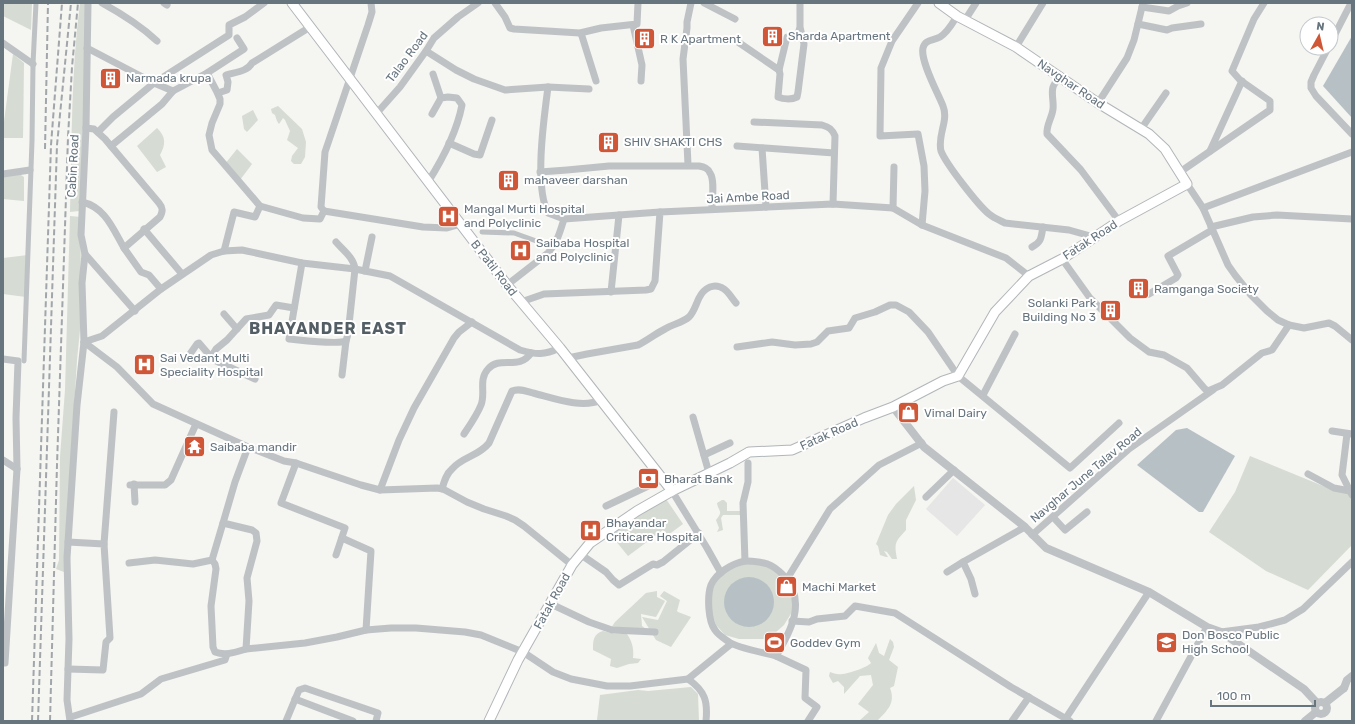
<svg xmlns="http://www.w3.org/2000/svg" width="1355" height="724" font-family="Rubik,sans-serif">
<rect width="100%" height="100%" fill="#f5f5f1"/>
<path fill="#e5e6e5" d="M953,478l32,27 -28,31 -31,-27z"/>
<g fill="#d6dbd3">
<path d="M3,3h29l-1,27 -28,-14z"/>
<path d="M80,3h9l-10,208 -9,1c2,-70 1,-140 10,-209z"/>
<path d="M13,54l11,9 -1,75h-20v-9z"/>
<path d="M278,106l24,23 4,13 -1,15 -4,7h-7l-3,-3 1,-5 6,-8 -11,-8 3,-9 -5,-11 -2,-2 -4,6 -2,-3 -2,-6 -3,-2 -1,-4z"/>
<path d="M253,110l5,10 -11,12 -3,-3 -2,-13z"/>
<path d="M157,128c9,9 9,16 3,27l6,12 -9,5 -20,-26z"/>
<path d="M237,149l15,15 -12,16 -15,-16z"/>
<path d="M18,173l6,4v24l-21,-2v-24z"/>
<path d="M70,216l11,1 -1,113 -3,30 -13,212 -8,-3 3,-9 1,-103 5,-67z"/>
<path d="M28,255l-2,42 -23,-3v-36z"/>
<path d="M1250,456l78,32 24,1v56l-44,45 -42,-19 -57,-39 26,-40z"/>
<path d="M914,486l2,14 -10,20v10c-11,12 -12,13 -9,29h-5l-5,-7 -3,-1 4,6h-2l-6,-2 -2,-9 -2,-2 12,-29 8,-11z"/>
<path d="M666,499l17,25 -15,11 -5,-5 -35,26 -17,-21 17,-14z"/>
<path d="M722,500h2l3,3v8h13v4h-17l-2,3 2,12 -6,2 2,-4 -3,-8c8,-9 2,-9 1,-17z"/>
<path d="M746,563l25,4 18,19 4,13 -1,13 -8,13 -9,8 -11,6h-25l-14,-4 -9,-10 -5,-13 -1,-14 5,-14 7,-10z"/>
<path d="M657,591v6l8,4 -9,16 -15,-3 1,12 4,3 -35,-1 4,-6 31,-29z"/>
<path d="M664,591l16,9 -3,11 1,1 13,5 -20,30 -15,-7 -14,-23 16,3 9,-19 -7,-5z"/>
<path d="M603,631l12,3h12c5,7 7,15 6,24l8,1 -3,4 -9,1 -12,4 -7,-2 1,-7 -18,-9c0,-9 0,-16 10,-19z"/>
<path d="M890,639l3,3 1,5 -5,13 9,7 -4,19 -4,2c6,15 -3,23 -13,33h-18l10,-9 -11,-8 15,-19 -2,-10 -11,1 -16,18v-7l-6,-6 -5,2 -4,-7 1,-4c3,1 8,3 12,2 6,0 26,-7 29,-11l-3,-5 8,-15 3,10 5,3z"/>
<path d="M691,687l7,7 1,27 -102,-1 3,-25 38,-5 10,1z"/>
</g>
<g fill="#b7c1c5">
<path d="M1352,36v82l-29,-32z"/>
<path d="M1187,428l48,28 -32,56h-4l-62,-47 39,-35z"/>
<circle cx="749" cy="602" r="25"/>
</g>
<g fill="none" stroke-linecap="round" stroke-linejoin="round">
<defs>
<g id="secondary">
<path d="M292,3l215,282 53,63 112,143"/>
<path d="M489,721l29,-61 54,-95 18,-22 47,-32 35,-20 58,-28 19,-11 43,-2 72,-32 29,-11 50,-26 15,-5 37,-64 34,-36 33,-17 57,-38 68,-37 -22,-35 -16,-15 -51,-31 -82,-56 -59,-31 -18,-13"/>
</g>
</defs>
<use href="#secondary" stroke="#b1b6b9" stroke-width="11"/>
<g stroke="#bec2c5" stroke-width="5">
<path d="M482,232l32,1 39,14"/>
<path d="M24,361l8,-220 1,-77 3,-61"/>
</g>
<g stroke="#bec2c5" stroke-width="7">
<path d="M88,3l-2,125 -5,107 4,19 50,57"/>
<path d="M102,3c20,11 39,23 55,38"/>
<path d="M164,3l3,2"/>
<path d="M371,3l1,9 -4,13 -43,127 -4,55 3,4 99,16 24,1 14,-4"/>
<path d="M495,3l10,14 5,11 4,1 66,4 21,-5 36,-4 1,-21"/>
<path d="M704,3l31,16"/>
<path d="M918,3l-26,38 -11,27 -1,68 38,-2 6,32 1,25 -3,34"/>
<path d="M1142,7l27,4 9,-5 9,-3"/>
<path d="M957,16c-5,8 -9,16 -17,21 -7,4 -15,2 -17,11 -3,13 15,45 20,58 6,15 -6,29 -2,45 5,13 37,54 48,63 5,4 10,6 16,9l64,7 25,7"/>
<path d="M965,20l11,-17"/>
<path d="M1138,24l29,6 5,-2 29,-4"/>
<path d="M633,25l9,40 -1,16"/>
<path d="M800,27l-3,11 -10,-1 -8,33 1,4 -2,23c5,2 13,3 19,0l1,-5 6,-48 -4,-17v-24"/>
<path d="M581,33l15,48"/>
<path d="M738,42l41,28"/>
<path d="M1331,42l20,-39"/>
<path d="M3,43l30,21"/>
<path d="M1016,47l27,-44"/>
<path d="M87,48l67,35 19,8"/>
<path d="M1328,48l-14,27 -3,7v6l5,8 36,38"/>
<path d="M426,51l30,19 18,9 31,11 43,-3"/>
<path d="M207,73l10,19 3,7v5l-8,19 -3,12 3,15 48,56"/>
<path d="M433,74l8,24"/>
<path d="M1059,76c-2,4 -5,8 -6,11 -2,7 1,15 0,22 -1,9 -7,16 -6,25l34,36 38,51"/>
<path d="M218,93l9,-3 1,-8 -2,-7c9,-3 21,-3 26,-12l58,-36"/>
<path d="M1098,103l29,-45 7,-18 9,-37"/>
<path d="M376,114l24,-27 26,-36 8,-13 24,-21 20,-14"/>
<path d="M754,122l68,3c7,2 10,4 13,11l-2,68"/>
<path d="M1141,129l25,-36"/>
<path d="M98,132l15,-15 41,-34 75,-48v-10l16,-8 19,-14"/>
<path d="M449,143l25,11 6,1 12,-35"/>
<path d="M111,146l51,-42 11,-13 34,-18 37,-24 -7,-11"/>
<path d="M737,146l97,7"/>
<path d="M762,148l4,59"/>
<path d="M1210,151l32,-70"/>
<path d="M688,165l-5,-106 4,-31v-6l4,-19"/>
<path d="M540,172l27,-2 42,-4h90c5,1 9,2 11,7 5,7 2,27 2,36"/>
<path d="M1180,172l90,-62v-9l-30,-21 -8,-9 22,-52 10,-16"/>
<path d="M3,174l27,-4"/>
<path d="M428,182c14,-22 29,-51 34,-77l-5,-7 -9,-1 -7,1 -9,16"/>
<path d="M1187,184l16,24 25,57 7,10 16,20 16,16 11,9 11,5 15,3 25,-5 6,3 17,14"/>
<path d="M82,202c23,5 31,27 42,46l36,-31c3,-6 3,-9 -1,-14l-54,-64 -11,-10 -8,-1"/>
<path d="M893,208l1,-41"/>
<path d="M1203,208l149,-56"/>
<path d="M564,219l96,-7"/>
<path d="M1211,227l42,-10 24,-2 75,4"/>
<path d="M144,229l38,45"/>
<path d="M1032,247c10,-5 9,-10 11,-20"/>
<path d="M124,248l17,24 8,3 12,14"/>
<path d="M224,251l10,-39 21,5 5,-11 43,12 17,1 4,-8"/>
<path d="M1062,259l28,39 40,40 19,14 15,3 23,13 18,21 3,2 14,-6 40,-32 10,-3 17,-25"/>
<path d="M302,263l-13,76c11,1 49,6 57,2l2,-7 7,-65c-1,-11 -12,-19 -19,-27"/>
<path d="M365,271l7,-34"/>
<path d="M507,285l41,-32c9,-10 12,-21 16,-34l-16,-6c-14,-27 -4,-95 0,-126l41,2"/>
<path d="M611,292l8,-77"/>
<path d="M1149,294l27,-16 2,-3 -10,-19 44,-26"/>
<path d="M521,302l23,-8 102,-4 5,-1 4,-8 5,-69 173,-8 60,4 29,17 84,33 23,18"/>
<path d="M224,314l13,15"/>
<path d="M84,342l33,25 36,37 95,43 36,14 12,2 65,22 19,5 57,-2 6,1 24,13 17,7 22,7 9,4 9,6 48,39"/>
<path d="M84,342l18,-6 59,-47 50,-34 13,-4 18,-1 60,13 53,6 35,7 130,74c17,5 24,5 40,-2"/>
<path d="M737,347l35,-5 23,3 16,-1 6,-2 11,-11 21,-3 6,-10 20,-6 15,-7h6l13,7 19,20 30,44 112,92 49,-45"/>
<path d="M190,354l7,-10 2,-1 12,14"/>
<path d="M568,358l19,-4 51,-9c10,-5 17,-11 27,-16 8,-5 17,-6 24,-12 5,-5 7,-13 10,-19 5,-10 15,-16 25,-9 5,3 8,10 12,14"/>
<path d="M3,359l15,2 -2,57 1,51 -12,194 -2,-1"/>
<path d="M342,375l4,-34"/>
<path d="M255,379l-41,-19 -3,-3 5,-8 11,-9 19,-21 23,-4 7,-10 18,3"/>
<path d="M983,395l32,-61"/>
<path d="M693,417l16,56"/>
<path d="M1332,431l20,3"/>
<path d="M464,434c6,-9 13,-19 17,-29 5,-12 -3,-25 7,-36 12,-14 31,2 43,-16"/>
<path d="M1347,434l-5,41 10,20"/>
<path d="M248,447l-13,35 -12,41 29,7 4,3 1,8 -10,37 2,23 -3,48 59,-6 32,-6 29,-7 25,-2h25l49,4 16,3 42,17 30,20 18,7 36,7h23l58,-7 43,-35"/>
<path d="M704,455l26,-12"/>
<path d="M3,460l14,9"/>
<path d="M296,463l-15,40 64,25 -9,27"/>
<path d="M1308,474l26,14 16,3"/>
<path d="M134,484l1,18"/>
<path d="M130,485h35l6,-5 25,-56"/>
<path d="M442,489c2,-7 4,-15 10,-20 10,-12 27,-13 37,-26l23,-52c7,-3 14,0 21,2 20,5 49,16 68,7"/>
<path d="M380,490l19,-50 15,-32 40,-70 5,-6 13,-10"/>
<path d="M672,491l35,57 14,25"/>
<path d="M926,497l28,-27"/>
<path d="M606,506l57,-27"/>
<path d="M1053,517l12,13 22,-18"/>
<path d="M1032,535l97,-86 84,-59"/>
<path d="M342,538l29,13 -5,79"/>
<path d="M68,542l36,2 6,94 -4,4 -3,28 -35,-1"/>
<path d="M104,544l10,-132"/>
<path d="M580,554l26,18 7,8 6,5 34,-21 4,1 6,-3 36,-29"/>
<path d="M212,560l3,4 1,5 -5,37 2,41 2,5c11,4 21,0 31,-3"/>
<path d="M745,561c18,1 26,1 39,15 23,25 7,55 -8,80 -10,-3 -39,-8 -47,-14 -4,-3 -11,-7 -14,-12 -7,-9 -8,-34 -4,-45 6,-13 21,-21 34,-24z"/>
<path d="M745,561l-2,-58 5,-21v-19"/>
<path d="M129,563l26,-3 38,4 19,-4 11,-37"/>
<path d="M947,572l16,-10"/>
<path d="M787,579l43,-70 49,-44 43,-22"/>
<path d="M975,594l-4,-15 -8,-17 62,-35"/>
<path d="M551,604l38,18 23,8 43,2"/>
<path d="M792,621l17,1 8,-3 28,-3 10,-10 40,7 116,74 59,34"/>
<path d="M1221,632l38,-5 26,-7 18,-11 49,-47"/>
<path d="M776,656l30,14 -1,28 12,9 -9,14"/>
<path d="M688,679c17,12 20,22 18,42"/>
<path d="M295,699l58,22"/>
<path d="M71,717l70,-23 20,-15 64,-19 2,-6"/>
<path d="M1066,718l83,-126"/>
<path d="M70,721l-3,-21 2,-61 -2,-81 10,-153 7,-63 -2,-59 3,-29"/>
<path d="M286,721l13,-31 6,-2 73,25 -2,8"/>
<path d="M1012,721l17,-24"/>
<path d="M1156,721l51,-94"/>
</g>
<g stroke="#bec2c5" stroke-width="8">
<path d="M893,407l31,40 101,80 21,21 103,44 58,35 14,5 83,57 13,14"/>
<path d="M1344,688l3,-8 5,-4"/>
<circle cx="1321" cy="708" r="6"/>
<path d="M1325,703l19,-15"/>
<path d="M1305,721l11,-9"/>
</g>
<use href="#secondary" stroke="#fff" stroke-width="9"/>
<g stroke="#a0a6aa" stroke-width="2" stroke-dasharray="6 3" stroke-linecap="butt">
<path d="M45,149l3,-146"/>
<path d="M32,721l19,-576 11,-142"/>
<path d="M38,721l19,-576 14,-142"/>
<path d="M50,721l7,-256 11,-328 4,-70 6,-64"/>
</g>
</g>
<defs>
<symbol id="building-square" viewBox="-11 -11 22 22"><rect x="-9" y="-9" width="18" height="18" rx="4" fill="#cf5737" stroke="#fff"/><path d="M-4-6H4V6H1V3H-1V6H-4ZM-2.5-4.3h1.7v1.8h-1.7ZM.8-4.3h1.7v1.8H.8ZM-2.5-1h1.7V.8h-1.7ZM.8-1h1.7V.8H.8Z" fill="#fff"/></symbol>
<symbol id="hospital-square" viewBox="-11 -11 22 22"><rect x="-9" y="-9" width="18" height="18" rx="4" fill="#cf5737" stroke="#fff"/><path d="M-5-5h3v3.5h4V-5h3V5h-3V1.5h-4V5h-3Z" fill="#fff"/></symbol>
<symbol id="shop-square" viewBox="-11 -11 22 22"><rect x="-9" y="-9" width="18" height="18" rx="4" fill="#cf5737" stroke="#fff"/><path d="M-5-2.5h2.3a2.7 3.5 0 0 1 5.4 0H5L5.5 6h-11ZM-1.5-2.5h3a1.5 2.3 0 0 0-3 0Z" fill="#fff"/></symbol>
<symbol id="temple-square" viewBox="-11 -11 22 22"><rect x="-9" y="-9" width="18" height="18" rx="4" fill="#cf5737" stroke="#fff"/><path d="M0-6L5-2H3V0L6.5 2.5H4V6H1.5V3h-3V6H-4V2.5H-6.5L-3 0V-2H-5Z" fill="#fff"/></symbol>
<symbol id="bank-square" viewBox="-11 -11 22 22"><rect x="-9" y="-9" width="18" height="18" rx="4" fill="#cf5737" stroke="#fff"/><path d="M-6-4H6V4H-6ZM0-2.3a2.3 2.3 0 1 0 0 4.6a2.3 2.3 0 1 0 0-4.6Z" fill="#fff"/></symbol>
<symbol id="school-square" viewBox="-11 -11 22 22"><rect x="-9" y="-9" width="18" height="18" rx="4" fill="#cf5737" stroke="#fff"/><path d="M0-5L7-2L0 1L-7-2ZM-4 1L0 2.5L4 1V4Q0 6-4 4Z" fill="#fff"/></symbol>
<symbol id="stadium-square" viewBox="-11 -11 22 22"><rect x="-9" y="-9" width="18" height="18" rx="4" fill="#cf5737" stroke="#fff"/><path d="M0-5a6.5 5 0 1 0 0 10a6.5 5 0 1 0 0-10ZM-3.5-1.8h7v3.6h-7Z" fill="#fff"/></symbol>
</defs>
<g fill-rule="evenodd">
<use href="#building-square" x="760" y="24" width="25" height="25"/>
<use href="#building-square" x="632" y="26" width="25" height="25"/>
<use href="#building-square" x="98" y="66" width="25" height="25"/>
<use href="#building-square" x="596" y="130" width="25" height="25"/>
<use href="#building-square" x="496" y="168" width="25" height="25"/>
<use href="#hospital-square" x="436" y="204" width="25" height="25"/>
<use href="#hospital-square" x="508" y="238" width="25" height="25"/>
<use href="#building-square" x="1126" y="276" width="25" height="25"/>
<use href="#building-square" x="1098" y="298" width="25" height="25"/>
<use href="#hospital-square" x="132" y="352" width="25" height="25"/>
<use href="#shop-square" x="896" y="400" width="25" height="25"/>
<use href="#temple-square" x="182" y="434" width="25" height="25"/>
<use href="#bank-square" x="636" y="466" width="25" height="25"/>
<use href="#hospital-square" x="578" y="518" width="25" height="25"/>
<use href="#shop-square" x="774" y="574" width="25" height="25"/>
<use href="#school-square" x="1154" y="630" width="25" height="25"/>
<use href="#stadium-square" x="762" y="630" width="25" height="25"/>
</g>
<g text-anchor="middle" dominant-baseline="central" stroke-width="4" stroke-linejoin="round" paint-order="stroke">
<g font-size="12" fill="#67757f" stroke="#fff" text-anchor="start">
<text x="788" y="36">Sharda Apartment</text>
<text x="660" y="39">R K Apartment</text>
<text x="126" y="78">Narmada krupa</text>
<text x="624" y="142">SHIV SHAKTI CHS</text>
<text x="524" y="180">mahaveer darshan</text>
<text x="464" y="209">Mangal Murti Hospital<tspan x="464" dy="14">and Polyclinic</tspan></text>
<text x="536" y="243">Saibaba Hospital<tspan x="536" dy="14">and Polyclinic</tspan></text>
<text x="1154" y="289">Ramganga Society</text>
<text x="1096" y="303" text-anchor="end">Solanki Park<tspan x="1096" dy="14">Building No 3</tspan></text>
<text x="160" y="358">Sai Vedant Multi<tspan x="160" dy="14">Speciality Hospital</tspan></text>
<text x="924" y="413">Vimal Dairy</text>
<text x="210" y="447">Saibaba mandir</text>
<text x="664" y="479">Bharat Bank</text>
<text x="606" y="523">Bhayandar<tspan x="606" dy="14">Criticare Hospital</tspan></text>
<text x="802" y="587">Machi Market</text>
<text x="1182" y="635">Don Bosco Public<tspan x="1182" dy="14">High School</tspan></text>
<text x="790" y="643">Goddev Gym</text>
</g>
<g font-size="12" fill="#67757f" stroke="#fff">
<text transform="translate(407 57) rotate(-53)">Talao Road</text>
<text transform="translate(1071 84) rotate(34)">Navghar Road</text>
<text transform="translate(73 166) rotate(-87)">Cabin Road</text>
<text transform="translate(748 197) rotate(-3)">Jai Ambe Road</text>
<text transform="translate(1090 240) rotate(-33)">Fatak Road</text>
<text transform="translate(494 268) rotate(52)">B Patil Road</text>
<text transform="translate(829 434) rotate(-24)">Fatak Road</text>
<text transform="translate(1086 475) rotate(-40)">Navghar June Talav Road</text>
<text transform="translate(552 601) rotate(-61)">Fatak Road</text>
</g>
<g font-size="16" font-weight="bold" letter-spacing="1" fill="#545e65" stroke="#fff">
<text x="328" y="328">BHAYANDER EAST</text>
</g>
</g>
<rect width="1355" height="724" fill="none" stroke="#67757f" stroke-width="8"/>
<g transform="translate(1319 36) rotate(8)"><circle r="19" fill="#ffffff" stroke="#c2c8cc"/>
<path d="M0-3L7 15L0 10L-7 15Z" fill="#cf5737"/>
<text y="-6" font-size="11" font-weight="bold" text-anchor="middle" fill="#67757f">N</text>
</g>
<path d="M1211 700v6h104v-6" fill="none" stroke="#67757f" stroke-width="2"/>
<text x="1217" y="700" font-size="12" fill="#67757f" stroke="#ffffff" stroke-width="3" paint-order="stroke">100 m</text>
</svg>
